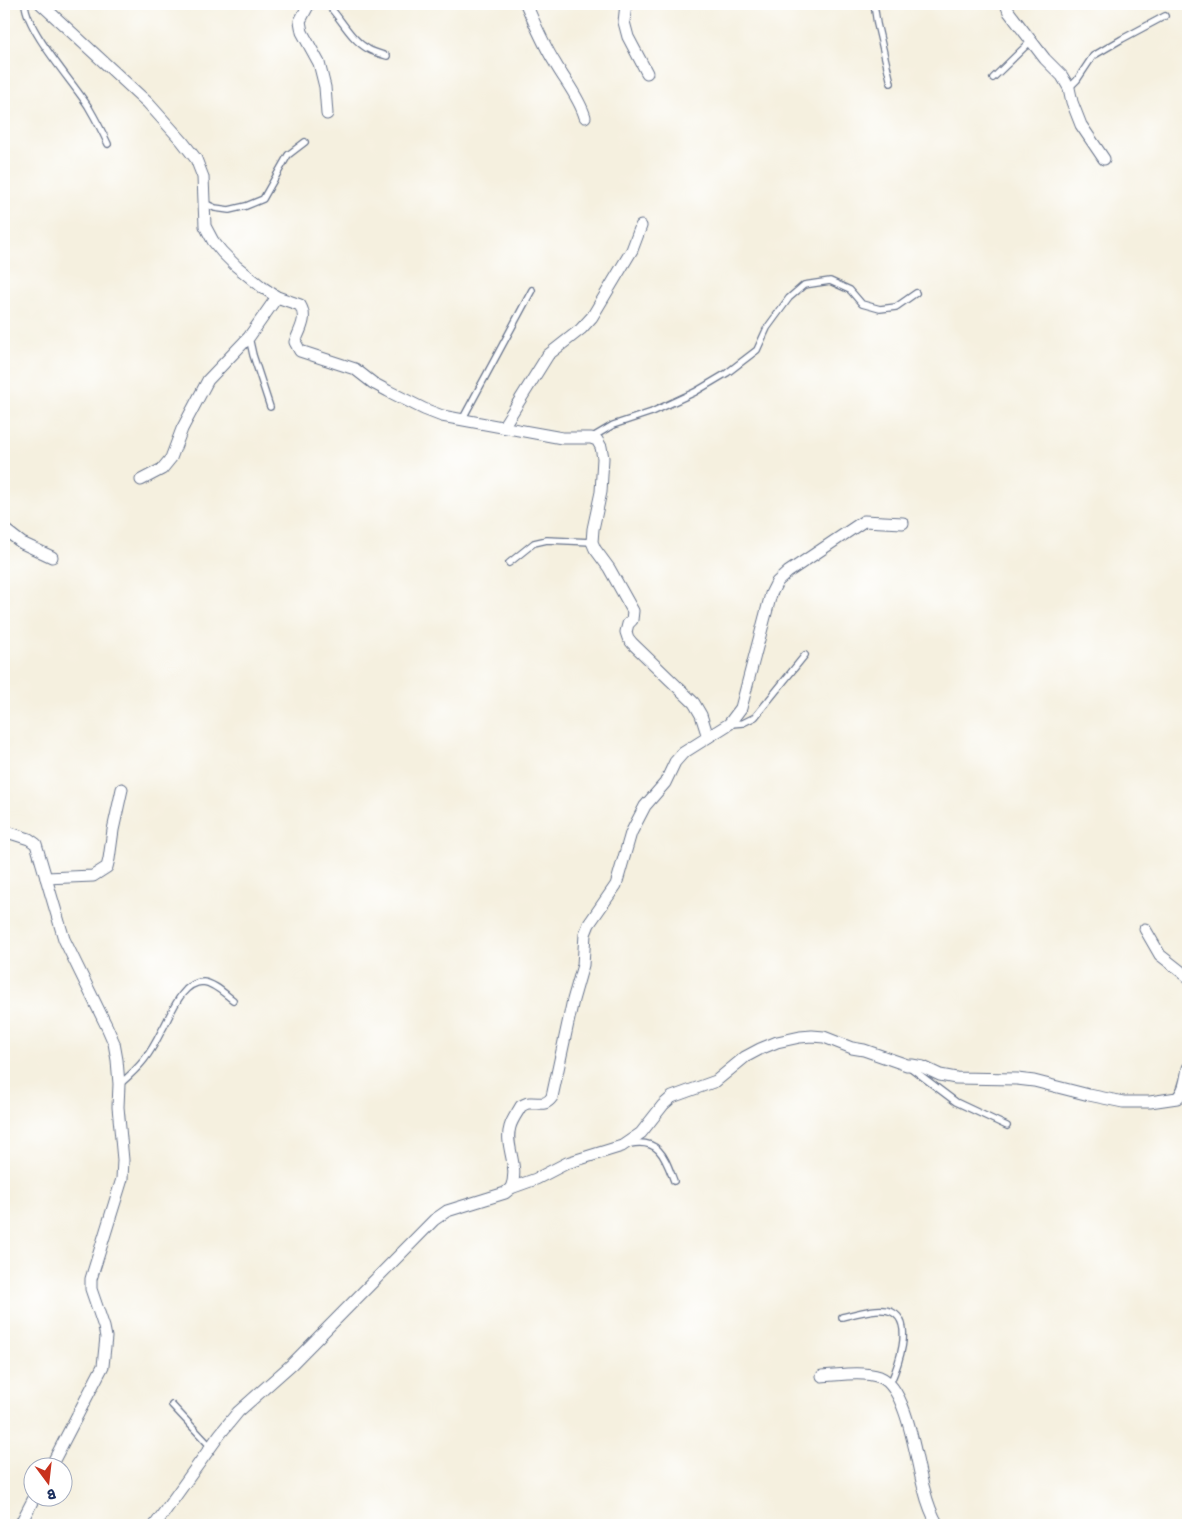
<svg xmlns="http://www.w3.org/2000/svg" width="1192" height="1529" font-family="'Shantell Sans',sans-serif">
<rect width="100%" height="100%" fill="#fff"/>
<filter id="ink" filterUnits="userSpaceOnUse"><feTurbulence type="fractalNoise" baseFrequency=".02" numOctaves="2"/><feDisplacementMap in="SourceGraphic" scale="10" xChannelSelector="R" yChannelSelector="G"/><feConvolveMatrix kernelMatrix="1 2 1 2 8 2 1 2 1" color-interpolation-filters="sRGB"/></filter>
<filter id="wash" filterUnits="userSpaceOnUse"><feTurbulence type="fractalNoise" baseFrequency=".0096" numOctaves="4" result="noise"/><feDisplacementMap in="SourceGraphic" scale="20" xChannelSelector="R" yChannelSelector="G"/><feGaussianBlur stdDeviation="1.12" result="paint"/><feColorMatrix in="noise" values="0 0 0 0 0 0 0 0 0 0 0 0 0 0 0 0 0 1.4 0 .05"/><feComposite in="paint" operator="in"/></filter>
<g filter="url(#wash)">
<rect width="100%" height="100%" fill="#f5f0df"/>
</g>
<g filter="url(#ink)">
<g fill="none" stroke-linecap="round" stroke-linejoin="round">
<defs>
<g id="service">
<path d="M25,4c2,27 47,77 63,102 7,12 14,25 20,38"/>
<path d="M327,4c14,14 23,35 41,45 5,3 12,5 19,7"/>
<path d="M874,4l3,20 14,59"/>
<path d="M993,78l38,-37"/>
<path d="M1069,88l8,-8 16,-24 29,-17 43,-23"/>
<path d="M204,203l11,5 14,2 17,-4 17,-7 25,-44 17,-13"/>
<path d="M249,337l4,18 17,52"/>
<path d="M462,420l70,-130"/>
<path d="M591,438l22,-13 39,-13 43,-20 32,-19 30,-23 10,-22 22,-30 15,-13 26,-4 20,9 12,14 18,5 16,-2 20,-14"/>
<path d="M509,563l25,-20 13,-3 45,2"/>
<path d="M731,724l12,-1 12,-6 50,-62"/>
<path d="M911,1068l45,34 51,24"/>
<path d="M120,1084c8,-7 17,-15 24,-24 7,-9 13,-20 18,-30 9,-15 19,-48 41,-48 11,1 22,12 30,18"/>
<path d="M630,1144c30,-6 35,14 44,37"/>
<path d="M842,1317c13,-3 38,-11 50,-5 23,11 5,56 -2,72"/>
<path d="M172,1405l39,42"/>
</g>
<g id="minor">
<path d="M41,4l107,99 34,38 14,18 7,18 2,49 8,15 9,11 14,14 26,21 15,10 23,8c8,13 0,24 -5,37l5,9 55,18 18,14 15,8 36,18 18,7 120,22h29l6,2 4,7 2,11 -2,34 -8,37 -1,13 3,7 14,19 24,43 -1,9 -4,4 -2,8 2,6 4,5 62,60 7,12 7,22"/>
<path d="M309,4l-9,17 2,11 17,31 6,24 2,27"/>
<path d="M526,4c9,20 17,40 29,59 10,18 24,34 30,54"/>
<path d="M626,4l-2,18 4,15 19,36"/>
<path d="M1006,4l3,8 36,47 17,17 7,12 3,14 9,23 23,34"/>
<path d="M503,427l45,-72 33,-26 11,-12 40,-67 9,-24"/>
<path d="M141,480l21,-11 9,-11 11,-29 26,-49 41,-43 28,-40"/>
<path d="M4,529l18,14 30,14"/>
<path d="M4,831l25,8 7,5 28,95 43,88 7,16 3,17 2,24 -1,23 5,53 -1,19 -31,100v10l13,38 2,10 -3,29 -52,100"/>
<path d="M46,878l47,-2 14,-9 2,-8 4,-29 9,-41"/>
<path d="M1145,929l15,26 28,22"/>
<path d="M511,1188c9,-22 -7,-42 -1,-61 2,-8 8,-15 11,-21 3,-1 5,-3 8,-3 10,-1 16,4 23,-6l21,-97 10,-35 2,-31 4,-10 27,-39 15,-52 14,-27 20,-23 10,-21 8,-9 46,-29 12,-16 30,-114 6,-12 11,-10 76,-51 39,2"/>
<path d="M822,1376c18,-1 40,-5 58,1 28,11 36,86 44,112 3,12 8,26 14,36"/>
<path d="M20,1525l15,-29"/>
<path d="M155,1525l65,-91 18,-22 54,-48 142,-144 13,-9 58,-18 6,-5 25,-9 31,-16 55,-17 19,-13 22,-28 9,-8 44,-16 29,-24 15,-8 17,-7 23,-5 12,-1 12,1 28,11 12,2 43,15h5l11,2 17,8 16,3 61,1 17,2 55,14 34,7h27l27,-4c8,-7 9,-20 11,-30"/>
</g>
</defs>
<use href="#service" stroke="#67738b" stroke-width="8"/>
<use href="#minor" stroke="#67738b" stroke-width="13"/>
<use href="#service" stroke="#fff" stroke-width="5.5"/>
<use href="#minor" stroke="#fff" stroke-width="11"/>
</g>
</g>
<rect width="1192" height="1529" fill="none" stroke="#fff" stroke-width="20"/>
<g transform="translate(48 1482) rotate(165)"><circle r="24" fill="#ffffff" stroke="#a4acbf"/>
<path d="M0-4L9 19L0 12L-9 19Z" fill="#c8321e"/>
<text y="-8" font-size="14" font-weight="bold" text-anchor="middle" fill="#1b2f5e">B</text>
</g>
</svg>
